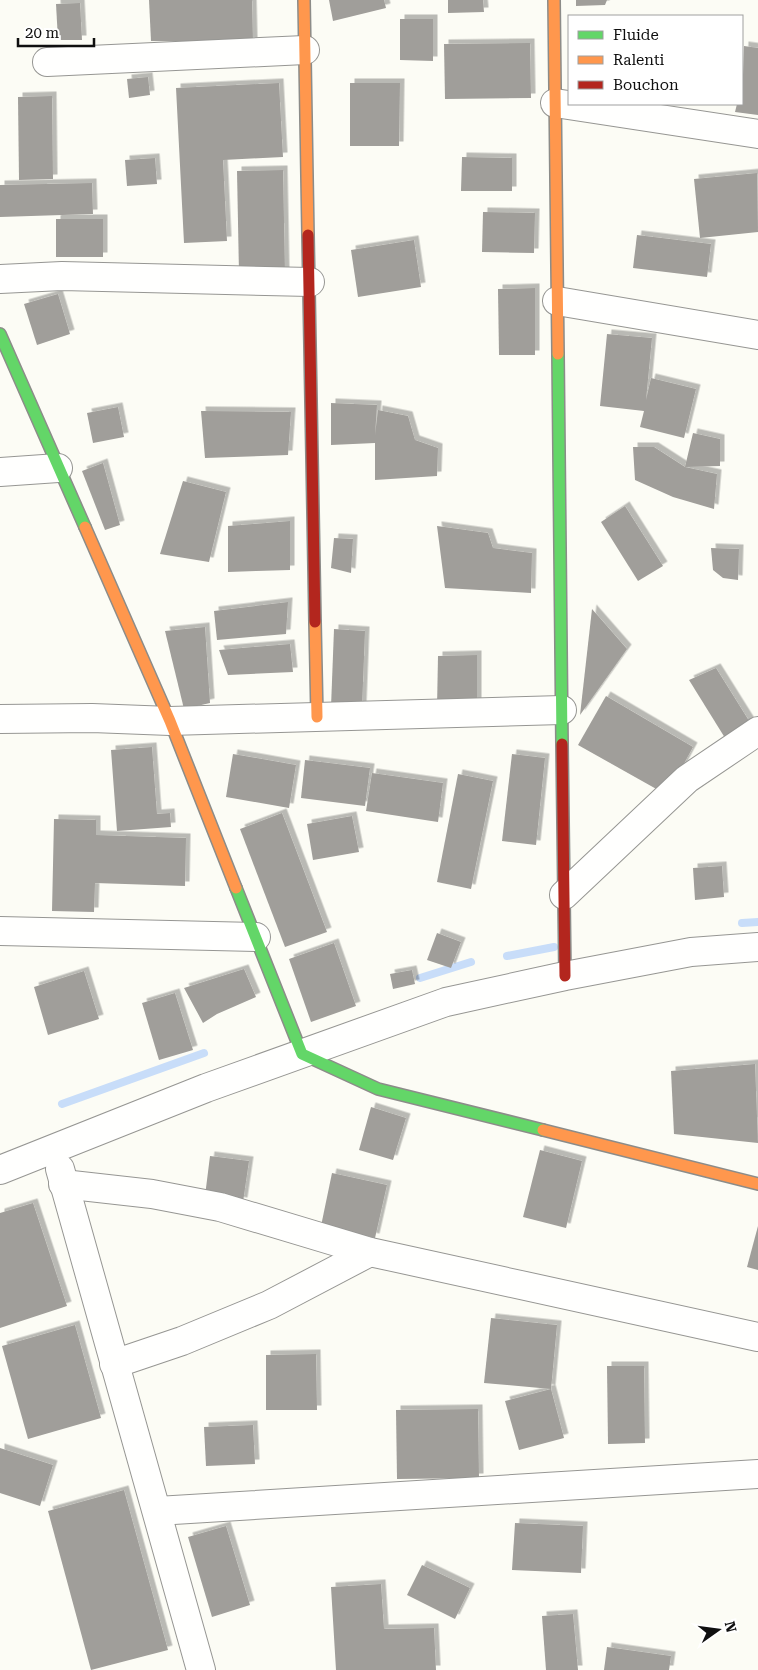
<svg xmlns="http://www.w3.org/2000/svg" width="758" height="1670" font-family="'Roboto Serif',serif">
<defs>
<filter id="shadow"><feDropShadow dx="4.5" dy="-4.5" stdDeviation="0" flood-color="#0004"/></filter>
</defs>
<rect width="100%" height="100%" fill="#fcfcf5"/>
<g fill="none" stroke-linecap="round" stroke-linejoin="round">
<g stroke="#c8ddf9" stroke-width="8">
<path d="M742,923l16,-1"/>
<path d="M507,956l47,-9"/>
<path d="M420,978l51,-16"/>
<path d="M62,1104l142,-51"/>
</g>
</g>
<g fill="#a09e9a" filter="url(#shadow)">
<path d="M149,0h103l1,42 -102,-1z"/>
<path d="M329,0h55l2,8 -53,13z"/>
<path d="M448,0h35l1,12 -36,1z"/>
<path d="M576,0h31l-2,5 -29,1z"/>
<path d="M80,3l2,37h-24l-2,-36z"/>
<path d="M400,19h33v42l-33,-1z"/>
<path d="M530,43l1,55 -86,1 -1,-55z"/>
<path d="M744,46l14,2v67l-23,-3 2,-8h5z"/>
<path d="M148,77l2,18 -21,3 -2,-19z"/>
<path d="M279,83l4,74 -60,3 4,81 -43,2 -8,-155z"/>
<path d="M350,83h50l-1,63h-49z"/>
<path d="M52,96l1,83 -34,1 -1,-83z"/>
<path d="M462,157l50,1v33h-51z"/>
<path d="M155,158l2,26 -30,2 -2,-26z"/>
<path d="M283,170l2,103 -46,1 -2,-103z"/>
<path d="M757,173l1,59 -58,6 -6,-59z"/>
<path d="M92,183l1,31 -93,3v-32z"/>
<path d="M483,212l52,1 -1,40 -52,-1z"/>
<rect x="56" y="219" width="47" height="38"/>
<path d="M637,235l74,9 -4,33 -74,-9z"/>
<path d="M414,240l7,47 -63,10 -7,-47z"/>
<path d="M535,288v67h-36l-1,-66z"/>
<path d="M58,294l12,40 -33,11 -13,-41z"/>
<path d="M607,334l45,4 -6,62 5,-22 45,11 -12,49 -44,-11 4,-16 -44,-5z"/>
<path d="M331,403l46,2 -2,30 3,-25 30,6 7,24 23,8 -1,28 -62,4v-37l-44,2z"/>
<path d="M118,407l6,30 -31,6 -6,-30z"/>
<path d="M201,411l90,1 -3,43 -83,3z"/>
<path d="M693,433l27,6v27l-35,1 32,7 -3,35 -41,-12 -38,-17 -2,-33h21l31,20z"/>
<path d="M103,463l17,62 -15,5 -23,-59z"/>
<path d="M183,481l43,11 -17,70 -49,-8z"/>
<path d="M625,506l38,60 -25,15 -37,-59z"/>
<path d="M290,521v49l-62,2v-46z"/>
<path d="M437,526l51,7 5,15 39,5 -1,40 -86,-5z"/>
<path d="M334,538l19,1 -2,34 -20,-5z"/>
<path d="M711,548l28,1 -1,31 -15,-2 -10,-8z"/>
<path d="M288,602l-2,32 -69,6 -3,-29z"/>
<path d="M592,609l35,40 -47,66z"/>
<path d="M205,627l5,76 -26,6 -19,-78z"/>
<path d="M334,629l31,2 -3,77 -31,-1z"/>
<path d="M290,644l3,28 -65,3 -9,-25z"/>
<path d="M477,655v52l-40,1 1,-52z"/>
<path d="M716,668l35,56 -21,22 -41,-66z"/>
<path d="M606,696l87,51 -26,48 -89,-50z"/>
<path d="M152,747l5,67 13,-1 1,14 -54,4 -6,-81z"/>
<path d="M233,754l63,11 -7,43 -63,-11z"/>
<path d="M512,754l33,4 -9,87 -34,-4z"/>
<path d="M305,760l65,8 -5,38 -64,-8z"/>
<path d="M372,773l71,10 -5,39 -72,-11z"/>
<path d="M458,774l35,7 -22,108 -34,-7z"/>
<path d="M282,813l45,119 -42,15 -45,-118z"/>
<path d="M352,816l7,36 -46,8 -6,-36z"/>
<path d="M54,819l42,1v15l90,3 -1,48 -90,-3 -1,29 -42,-1z"/>
<path d="M722,866l2,31 -29,3 -2,-32z"/>
<path d="M437,933l24,9 -10,26 -24,-8z"/>
<path d="M334,943l22,63 -45,16 -22,-63z"/>
<path d="M244,969l12,28 -39,17 -14,9 -19,-35z"/>
<path d="M412,970l3,14 -22,5 -3,-15z"/>
<path d="M84,971l15,48 -51,16 -14,-48z"/>
<path d="M175,993l18,57 -34,10 -17,-57z"/>
<path d="M755,1064l3,79 -84,-9 -3,-63z"/>
<path d="M371,1107l35,11 -13,42 -34,-10z"/>
<path d="M540,1150l42,11 -16,67 -43,-11z"/>
<path d="M210,1156l39,5 -6,41 -38,-6z"/>
<path d="M332,1173l55,12 -12,53 -54,-12z"/>
<path d="M33,1203l34,103 -67,22v-115z"/>
<path d="M758,1226v44l-11,-3z"/>
<path d="M491,1318l66,7 -6,64 -67,-6z"/>
<path d="M75,1325l26,93 -73,21 -26,-93z"/>
<path d="M316,1354l1,56h-51v-55z"/>
<path d="M607,1366h37l1,77 -37,1z"/>
<path d="M551,1389l13,49 -45,12 -14,-49z"/>
<path d="M478,1409l1,69 -82,1 -1,-69z"/>
<path d="M253,1425l2,39 -49,2 -2,-39z"/>
<path d="M0,1448l53,17 -13,41 -40,-13z"/>
<path d="M124,1490l44,160 -77,20 -43,-159z"/>
<path d="M515,1523l68,3 -2,47 -69,-3z"/>
<path d="M226,1526l24,79 -38,12 -24,-80z"/>
<path d="M422,1565l48,23 -15,31 -48,-24z"/>
<path d="M381,1584l3,45 50,-1 2,42h-100l-5,-83z"/>
<path d="M573,1614l5,56h-32l-4,-54z"/>
<path d="M607,1647l64,9 -2,14h-65z"/>
</g>
<g fill="none" stroke-linecap="round" stroke-linejoin="round">
<defs>
<g id="street">
<path d="M47,62l258,-12"/>
<path d="M555,103l203,31"/>
<path d="M0,279l62,-3 248,6"/>
<path d="M557,301l201,34"/>
<path d="M0,472l58,-4"/>
<path d="M0,719l92,-1 78,3 392,-11"/>
<path d="M564,895l123,-116 71,-48"/>
<path d="M0,931l256,6"/>
<path d="M60,1169l141,501"/>
<path d="M0,1170l206,-82 240,-86 119,-26 126,-24 67,-5"/>
<path d="M63,1184l89,10 68,13 150,45 388,85"/>
<path d="M114,1364l68,-23 87,-36 101,-53"/>
<path d="M157,1511l601,-37"/>
</g>
<g id="fast">
<path d="M0,334l85,193"/>
<path d="M558,354l4,390"/>
<path d="M236,888l66,166 76,35 165,41"/>
</g>
<g id="slow">
<path d="M304,0l4,235"/>
<path d="M554,0l4,354"/>
<path d="M85,527l85,194 66,167"/>
<path d="M315,622l2,95"/>
<path d="M543,1130l215,54"/>
</g>
<g id="jam">
<path d="M308,235l7,387"/>
<path d="M562,744l3,232"/>
</g>
</defs>
<use href="#street" stroke="#969693" stroke-width="30"/>
<use href="#fast" stroke="#8c8c89" stroke-width="14"/>
<use href="#slow" stroke="#8c8c89" stroke-width="14"/>
<use href="#jam" stroke="#8c8c89" stroke-width="14"/>
<use href="#street" stroke="#fffffe" stroke-width="28"/>
<use href="#fast" stroke="#63d668" stroke-width="11"/>
<use href="#slow" stroke="#ff974d" stroke-width="11"/>
<use href="#jam" stroke="#b3261e" stroke-width="11"/>
</g>
<rect x="568" y="15" width="175" height="90" fill="#ffffff" stroke="#9f9f9f"/>
<rect x="578" y="31" width="25" height="8" fill="#63d668" stroke="#9f9f9f"/>
<text x="613" y="40" font-size="15" fill="#0f0f0f">Fluide</text>
<rect x="578" y="56" width="25" height="8" fill="#ff974d" stroke="#9f9f9f"/>
<text x="613" y="65" font-size="15" fill="#0f0f0f">Ralenti</text>
<rect x="578" y="81" width="25" height="8" fill="#b3261e" stroke="#9f9f9f"/>
<text x="613" y="90" font-size="15" fill="#0f0f0f">Bouchon</text>
<g transform="translate(718 1630) rotate(76)" stroke="#ffffff" stroke-width="4" paint-order="stroke">
<path d="M0-4L9 19L0 12L-9 19Z" fill="#0f0f0f"/>
<text y="-8" font-size="14" font-weight="bold" text-anchor="middle" fill="#0f0f0f">N</text>
</g>
<path d="M18 38v8h76v-8" fill="none" stroke="#0f0f0f" stroke-width="2.5"/>
<text x="25" y="38" font-size="15" fill="#0f0f0f" stroke="#ffffff" stroke-width="4" paint-order="stroke">20 m</text>
</svg>
